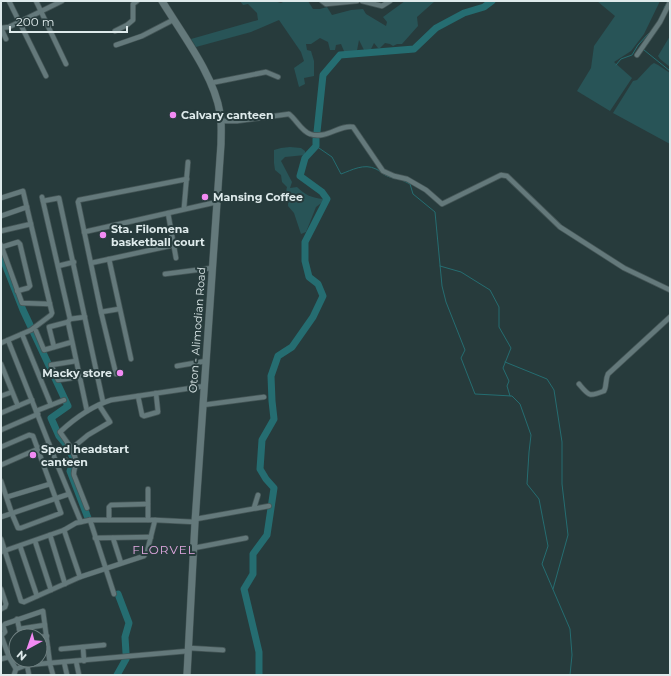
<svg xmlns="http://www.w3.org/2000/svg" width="671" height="676" font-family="Montserrat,sans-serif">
<rect width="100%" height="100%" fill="#273b3c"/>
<g fill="#285457">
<path d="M240,1h34l7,2 4,-2h23l5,8h7l7,-2 5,8 19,-5 12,-1 3,5 20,12 1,-4 -4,-5 22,-16h30l-18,16 1,9 -16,18h-5l-4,2 -3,-2 -5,-1 -5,5h-2l-4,-5 -3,6 -7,1 -5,-10 -3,16h-10l-5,-12 -5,1 -1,5h-5l-2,-8 -8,-4 -9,6h-5l1,6 4,1 3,10v15l-10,2 1,6 -6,3 -5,-19 10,-7 -3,-9 -22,-32 -28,12 -55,15 -5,-8 67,-19 -1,-7 -9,-9 -5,1z"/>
<path d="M597,1h63l-16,33 -13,17 -17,11 18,16 -22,33 -33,-20 14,-23 3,-22 21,-30z"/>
<path d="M670,36v31l-10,-8 -2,-3z"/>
<path d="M654,63l4,2 12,8v71l-57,-31 20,-32 4,-1 14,-15z"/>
<path d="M290,147l11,1 4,3v4l-20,2 -4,4 11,21 -2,6 7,-1c8,8 15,11 26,12l1,2 -8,6 -10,25 -5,2 -7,-21 -6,-7c1,-7 -3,-13 -1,-19l-5,-5 -1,-7 -6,-5 -1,-7v-13l7,-2z"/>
</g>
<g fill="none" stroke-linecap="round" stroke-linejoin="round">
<g stroke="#256d71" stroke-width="1">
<path d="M664,8l4,-7"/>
<path d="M644,50l26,21"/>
<path d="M616,65l5,-6 11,-4 6,-10 11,-12"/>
<path d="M316,146l16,11 9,17c11,-4 23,-11 35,-5 8,4 6,6 17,9"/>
<path d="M402,180l8,4 3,10 22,18 7,74 4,16 19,48 -4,8 14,36 37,2 8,8 11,31 -2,17 -2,32 12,15 9,47 -6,18 28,65 2,26 -2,20"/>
<path d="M440,266l21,6 29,18 9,17v20l12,21 -8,20 6,13 -2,5 3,10"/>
<path d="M505,362l42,17 7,11 8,52v42l6,51 -15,54"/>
</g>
<g stroke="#256d71" stroke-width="7">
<path d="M317,132l6,-57 17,-20 74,-6 22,-21 28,-15 20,-6 8,-6"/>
<path d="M1,254l22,56 45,96 -17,12 8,18 10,12 5,13 -4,10 18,47"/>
<path d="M118,594l11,29 -4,14 1,16"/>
<path d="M117,675l9,-16"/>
<path d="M259,675v-23l-15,-63 9,-15v-20l14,-19 7,-47 -8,-9 -6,-10 2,-29 12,-21 -2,-18 -1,-25 7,-20 14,-9 21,-30 10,-21 -5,-12 -9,-7 -4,-16v-19l22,-43 -5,-7 -22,-16 5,-18 11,-12v-7"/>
</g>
<defs>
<g id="minor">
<path d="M9,1l37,75"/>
<path d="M36,1l30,63"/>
<path d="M322,1l4,3 31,-3"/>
<path d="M362,1l20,5 8,-5"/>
<path d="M1,28l8,-1 53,-26"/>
<path d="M1,28l5,11"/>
<path d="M115,31l12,-6 6,-5v-16l4,-3"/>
<path d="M116,45l26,-9 31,-16"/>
<path d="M637,55l23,-33 10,-20"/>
<path d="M211,83l55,-11 12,5"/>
<path d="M221,121h16l52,-7c7,5 12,17 21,20 16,6 30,-10 43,-7l30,44 11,5 13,3 19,11 16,14 59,-29 6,1 53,51 64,41 46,22"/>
<path d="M42,197l28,122 -2,3 19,89"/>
<path d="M1,198l22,-7 29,122 -1,2 -20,15 -30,13"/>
<path d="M43,201l16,-3 44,204"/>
<path d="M184,208l4,-46"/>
<path d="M168,213l8,45"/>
<path d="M1,216l26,-9"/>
<path d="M1,231l30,-7"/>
<path d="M84,232l133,-30"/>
<path d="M1,245l21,58 28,1"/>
<path d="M2,247l16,-5 2,2 10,42 -2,2 -11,3"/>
<path d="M109,259l22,100"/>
<path d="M91,263l83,-18"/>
<path d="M58,266l16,-4"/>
<path d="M165,274l47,-6"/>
<path d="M101,312l18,-3"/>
<path d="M70,319l15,-2"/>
<path d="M36,331l8,19 28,-8"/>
<path d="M22,334l29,71"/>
<path d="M8,340l49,124 24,58"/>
<path d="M54,347l-5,-20 19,-5"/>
<path d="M76,361l-25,4 7,15 22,-3"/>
<path d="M1,364l17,42"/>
<path d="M177,366l29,-5"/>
<path d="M116,374l-15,-62 -23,-110 1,-2 108,-21"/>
<path d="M579,384c10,12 10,13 25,7 3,-5 1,-11 4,-17l62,-57"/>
<path d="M1,396l11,-4"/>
<path d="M138,396l4,19 2,1 14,-4 -2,-19"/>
<path d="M203,405l61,-8"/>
<path d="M36,411l28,-11"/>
<path d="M1,413l31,-13"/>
<path d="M1,430l37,-16"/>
<path d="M1,447l28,-12 4,1 28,77 -40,15h-3l-6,-14 -11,-33"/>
<path d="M71,449l17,-14 22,-13 -11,-17"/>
<path d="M57,464l9,-4"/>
<path d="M1,465l48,-21"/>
<path d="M148,489v31"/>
<path d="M7,497l43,-13"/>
<path d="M87,508l-13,-33c-1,-5 2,-8 2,-13 -1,-11 -10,-21 -16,-30 14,-13 32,-26 51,-32l94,-14"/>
<path d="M254,508l4,-13"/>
<path d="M1,517l68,-23"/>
<path d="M196,519l73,-13"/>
<path d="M90,520l24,74"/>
<path d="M109,520v-13l2,-2 37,-1"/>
<path d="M64,530l16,47"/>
<path d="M50,535l15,49"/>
<path d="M95,538l56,-1"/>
<path d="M113,538l8,25"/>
<path d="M1,539l20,62 3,1 56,-25 64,-21 3,-4 8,-32"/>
<path d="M35,541l16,49"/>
<path d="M20,546l17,50"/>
<path d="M194,548l52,-10"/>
<path d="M1,552l63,-22 12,-7 14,-3h65l40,2"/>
<path d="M1,589l5,15 -1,3 -4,2"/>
<path d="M17,619l4,17"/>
<path d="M19,629l26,-4"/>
<path d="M1,635l8,22 7,12"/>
<path d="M1,636l4,-4 -2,-6 2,-2 38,-13 7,53 3,11"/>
<path d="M40,637l7,-1"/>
<path d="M83,647l1,14"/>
<path d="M189,648l34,2"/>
<path d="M61,649l43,-4"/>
<path d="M40,650l8,-2"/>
<path d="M1,659l8,-2"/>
<path d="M76,661l3,14"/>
<path d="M64,662l3,13"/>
<path d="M27,665l2,10"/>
<path d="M14,675l2,-6 11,-4 161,-14"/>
</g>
<path id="secondary" d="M162,1c20,33 52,74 58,112 2,10 1,21 1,31l-26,378 -8,153"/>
</defs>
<use href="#minor" stroke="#455657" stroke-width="6"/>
<use href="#secondary" stroke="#455657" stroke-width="8"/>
<use href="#minor" stroke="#64797b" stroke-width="4.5"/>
<use href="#secondary" stroke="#64797b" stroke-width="7"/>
</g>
<g fill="#f28af3" stroke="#273b3c" stroke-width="1.5">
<circle cx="173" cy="115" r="4"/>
<circle cx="205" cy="197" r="4"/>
<circle cx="103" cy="235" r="4"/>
<circle cx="120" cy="373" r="4"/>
<circle cx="33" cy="455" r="4"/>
</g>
<g text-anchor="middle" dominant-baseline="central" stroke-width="4" stroke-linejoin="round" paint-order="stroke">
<g font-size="11" font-weight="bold" fill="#deeaeb" stroke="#273b3c" text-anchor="start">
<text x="181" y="115">Calvary canteen</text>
<text x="213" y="197">Mansing Coffee</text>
<text x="111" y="229">Sta. Filomena<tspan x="111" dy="13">basketball court</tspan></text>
<text x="112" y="373" text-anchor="end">Macky store</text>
<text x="41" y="449">Sped headstart<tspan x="41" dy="13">canteen</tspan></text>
</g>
<g font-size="11" fill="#deeaeb" stroke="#273b3c">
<text transform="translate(197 330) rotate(-86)">Oton - Alimodian Road</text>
</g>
<g font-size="12" letter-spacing="1" fill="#e4aae3" stroke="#273b3c">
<text x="164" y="549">FLORVEL</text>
</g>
</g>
<rect width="671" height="676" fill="none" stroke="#deeaeb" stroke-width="4"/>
<g transform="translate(28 648) rotate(220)"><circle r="19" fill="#273b3c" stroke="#708182"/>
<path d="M0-3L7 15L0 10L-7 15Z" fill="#f28af3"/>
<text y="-6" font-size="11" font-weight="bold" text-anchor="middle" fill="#deeaeb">N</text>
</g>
<path d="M10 26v6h117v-6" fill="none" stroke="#deeaeb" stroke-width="2"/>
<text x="16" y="26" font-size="12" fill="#deeaeb" stroke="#273b3c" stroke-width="3" paint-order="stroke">200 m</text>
</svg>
